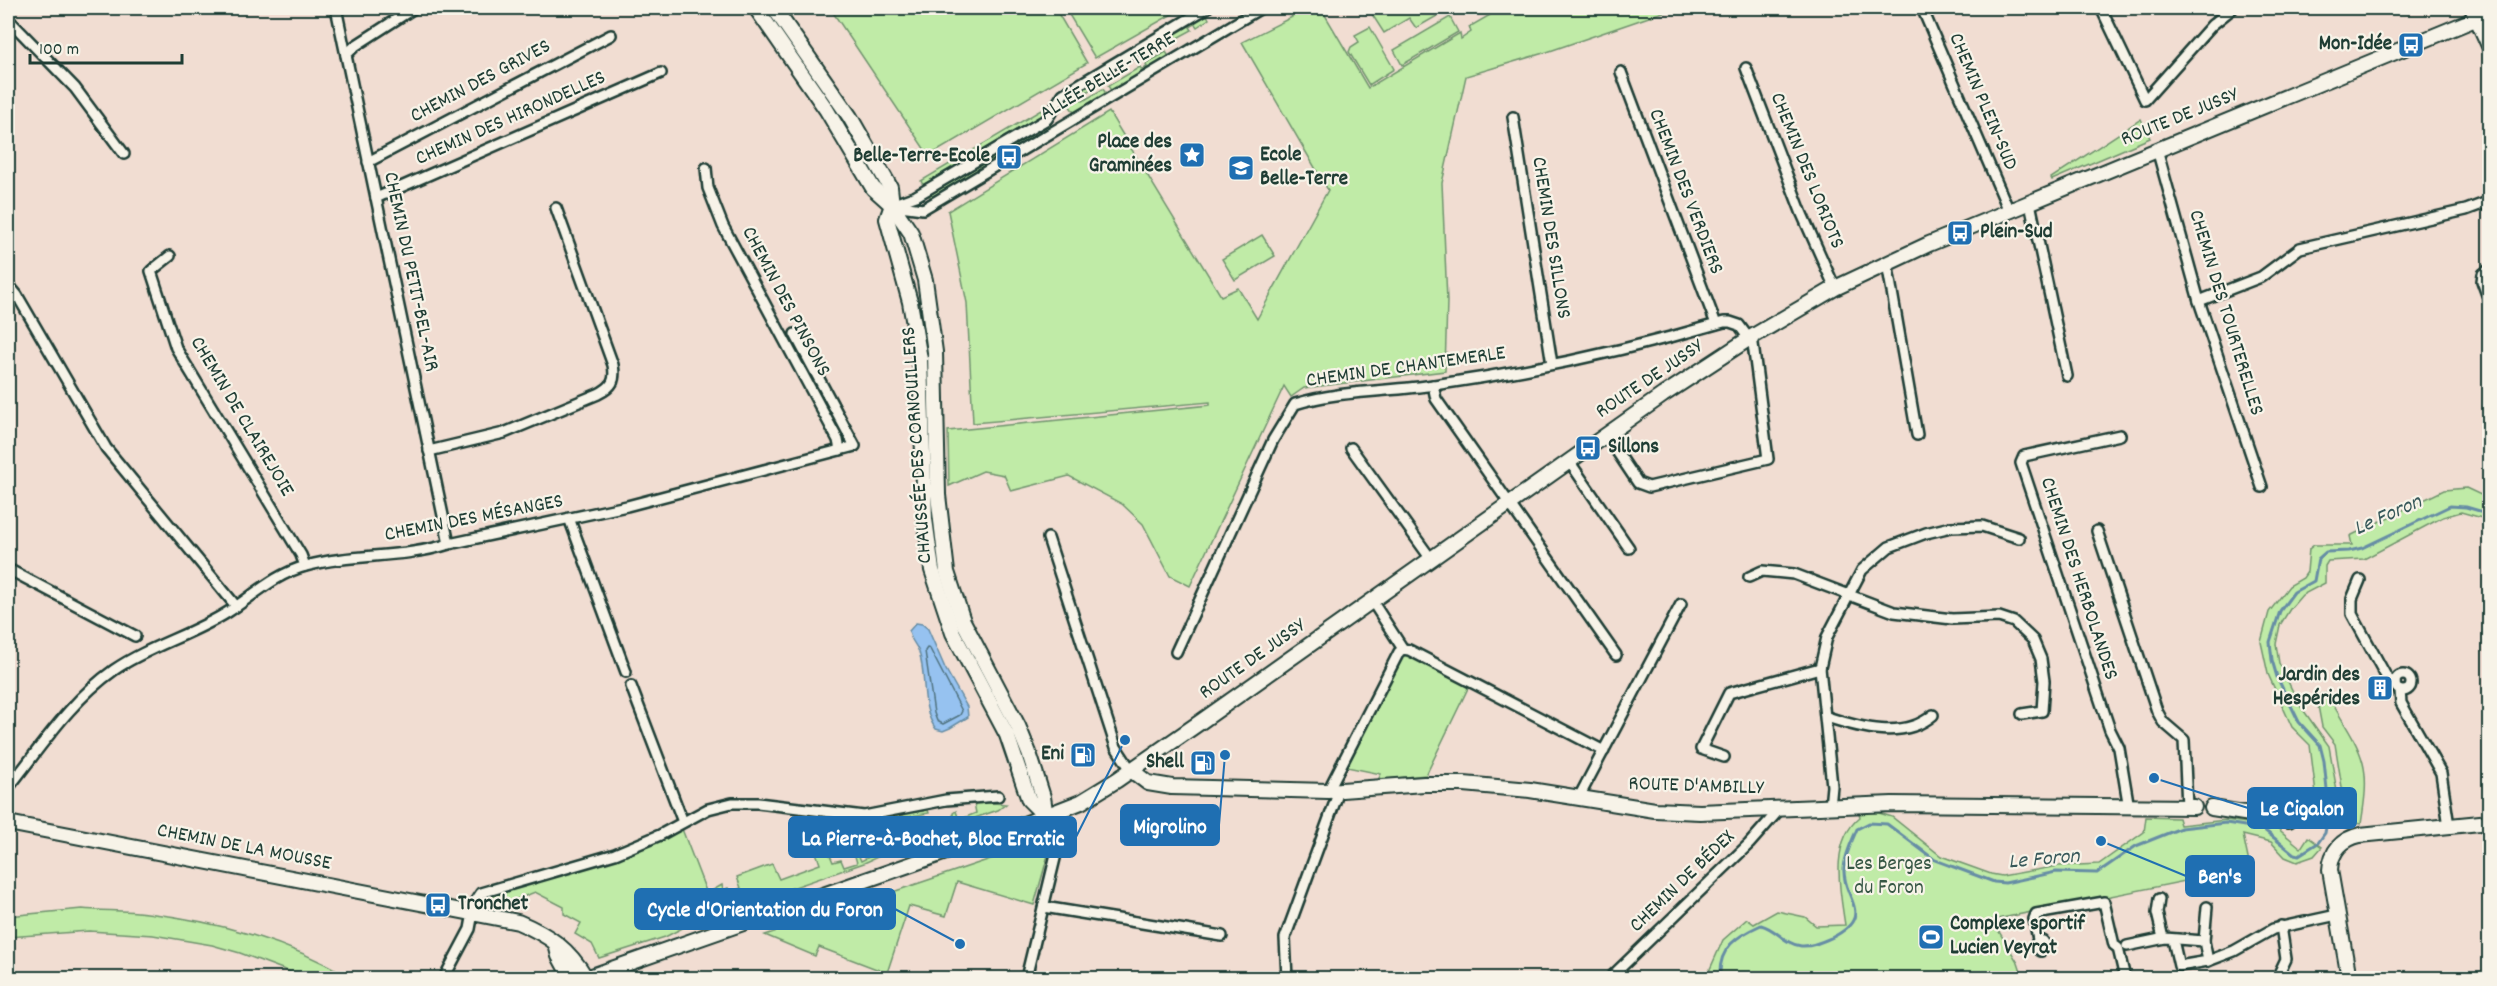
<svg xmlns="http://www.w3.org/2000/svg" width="2497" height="986" font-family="Dekko,sans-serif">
<rect width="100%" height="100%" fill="#f1ddd2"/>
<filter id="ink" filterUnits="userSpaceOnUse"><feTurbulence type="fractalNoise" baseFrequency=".0167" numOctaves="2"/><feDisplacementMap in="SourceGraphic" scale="12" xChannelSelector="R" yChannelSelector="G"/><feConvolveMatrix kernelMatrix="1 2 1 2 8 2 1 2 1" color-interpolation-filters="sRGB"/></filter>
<g filter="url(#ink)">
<g fill="#c0eba7" stroke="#70946e" stroke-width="1.5">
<path d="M830,8h225l32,55 -158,93z"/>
<path d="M1065,8h118l-88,50z"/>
<path d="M1289,8h32l47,80 92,-55 1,6 10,-7 -2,-5 33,-19h173l-128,44 -81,24 -24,107 5,118 -2,70 -141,17 -13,9 -7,-11 -94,200 -20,-10 -27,-52 -21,-20 -53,-28 -58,15 -7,-16 -21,-4 -34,15 -1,-55 262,-26v-3l-237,21 -6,-120 -19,-92 161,-99 112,184 17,-8 19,31 71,-129 -86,-148 50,-25z"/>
<path d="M1368,8h64l5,8 -21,12 -7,-10 -25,15z"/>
<path d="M1206,13l3,6 -12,8 -2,-3 -5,3 2,3 -24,13 -4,-6z"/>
<path d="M1450,17l8,15 -56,33 -8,-15z"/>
<path d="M1370,27l24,42 -25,16 -20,-33 2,-5 8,-5 -4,-7z"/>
<path d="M1166,52l4,6 -58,34 -4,-6 32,-19 2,3 5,-3 -1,-3z"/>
<path d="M1097,78l3,6 -21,12 4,5 20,-12 4,6 -32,19 -11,-17z"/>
<path d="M1041,110l3,4 -121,71 -2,-4z"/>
<path d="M2141,119l9,19 -98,42 -1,-2z"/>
<path d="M1050,124l2,4 -121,71 -2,-4z"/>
<path d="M1262,235l13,21 -40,24 -13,-21z"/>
<path d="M2466,488l19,9 4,-2v25l-28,-8 -18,5 -79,42 -36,2 -3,5v17l-23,12 -12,14 -10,16 -4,19 3,19 20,41 30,42 9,51 -3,24 -16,-2 -9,-74 -18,-18 -24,-53 -7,-32 8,-30 20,-26 14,-8 4,-6 2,-23 5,-4h38l-2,-9 94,-46z"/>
<path d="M1404,653l65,33 -43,89 -48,5 3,-6 -34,-7z"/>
<path d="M2327,693c11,23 30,46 36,70 5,19 1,42 -2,61l-7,-1 -3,-16 -9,-20 -7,-43 -13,-17 -6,-32z"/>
<path d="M980,802l26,2 -8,6 -64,22 -70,31 -133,46 -11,-1 -7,-18 9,-5 1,5 5,-2 2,5 11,-5 -4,-11 35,-13 7,15 41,-15 -10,-30 9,-5 14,33 8,-2 3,7 13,-4 -2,-7 3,-2 3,7 21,-10 -3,-7 3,-2 4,8 19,-10 -2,-7 3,-2 4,7 20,-8 -2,-8 3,-1 3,7 20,-8 -1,-7 3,-2 3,9 17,-7 -2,-10z"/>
<path d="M928,810l1,3 -39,7 1,8h-4l-1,-7 -23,4 -21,-2 -2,8 -4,-7 1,-3 31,1z"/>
<path d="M1876,812l16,5 49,39 50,18 11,2 56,-10 41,-2 45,-32 2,-15 32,1 2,7 46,-5 50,7 25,21 7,-11 14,10 -8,9 -17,6 -12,-5 -14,-15 -28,-7 7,33 -258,52 26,43 5,15h-317l17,-38 24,-21 7,5 23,-13 28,6 11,9 29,-1c-5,-34 -16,-83 15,-108l-1,-4z"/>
<path d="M682,829l32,83 -49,25 -66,21 -7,-14 -17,-10 6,-11 -17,-9v-7l-29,-15 -38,15 -9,-12c67,-17 131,-37 194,-66z"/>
<path d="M1032,845l12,1 4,9 -14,50 -77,-23 -11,34 -37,-10 -22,67 -68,-26 -4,9 -50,-21z"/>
<path d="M82,909c22,2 43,1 65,4 70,8 143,29 204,65h-45l-66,-25 -28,-8 -59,-10 -64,-4 -81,6v-21z"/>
</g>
<path fill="#96c2f0" stroke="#668da5" stroke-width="1.5" d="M916,623l6,1 6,5 17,39 22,39 1,10 -18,11 -7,3 -7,-2c-16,-21 -9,-53 -17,-77 -3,-8 -9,-12 -10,-21z"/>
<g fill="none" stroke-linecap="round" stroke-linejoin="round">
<path stroke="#4f727f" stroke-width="1.5" d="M927,648l3,1 32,62 -2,4 -17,9 -6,-3 -3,-8 -9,-62z"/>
<path stroke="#668da5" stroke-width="3" d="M1720,978c-2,-31 17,-42 41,-53 16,4 23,19 40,21 10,1 21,-4 30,-8 46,-23 11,-38 13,-70 1,-14 8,-27 13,-39l12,-6 18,1 48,36 59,22 11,1 51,-11 41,1 39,-27 45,-18 45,-5 37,6 31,25 5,1 19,-12 7,-10 4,-24 -5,-48 -4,-16 -21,-23 -22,-45 -5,-17 -2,-18 10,-31 14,-19 20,-11 4,-22 8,-7 23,-1 13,-3 88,-42 16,1 24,7"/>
<defs>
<g id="street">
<path d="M336,8l113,536"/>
<path d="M1922,8l87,203"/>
<path d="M2101,8l44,92 67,-75 21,-17"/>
<path d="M8,19l67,69 49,66"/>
<path d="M346,55l9,-9 59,-38"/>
<path d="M1746,68l56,146 33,74"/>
<path d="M1621,72l95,252"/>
<path d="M1513,117l39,247"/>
<path d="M2157,149l42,152 63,186"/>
<path d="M368,162l243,-127"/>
<path d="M706,168l2,20 15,38 115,214 2,10"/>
<path d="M376,198l285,-125"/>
<path d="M2030,203l37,173"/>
<path d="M894,204l22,-8 131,-77 16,-25 144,-86"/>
<path d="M892,205l31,4 338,-201"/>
<path d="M170,256l-19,15 25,77 125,207 4,11"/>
<path d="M1887,263l30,172"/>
<path d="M2490,269l-7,5 -1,7 8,22"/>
<path d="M8,284l9,11 89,153 130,158"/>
<path d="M2199,301l62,-24 39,-29 166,-38 24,-9"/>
<path d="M1433,385l3,14 180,256"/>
<path d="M2120,435l-96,21 -3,7 89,267 9,18 10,60"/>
<path d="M1351,448l80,111"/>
<path d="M429,451l75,-18 94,-39c14,-7 18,-13 15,-29l-57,-157"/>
<path d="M1569,461l60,87"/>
<path d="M569,518l57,154"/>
<path d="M2097,531l60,180 6,11 21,18 3,67"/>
<path d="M1048,538l68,209 15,23"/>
<path d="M8,569l127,67"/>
<path d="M1749,577l13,-6 32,3 100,38 58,7 47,-2 15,5 19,18 8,19 3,22 -2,30 -20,3"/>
<path d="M2360,580l-8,19v15l35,64 8,5"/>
<path d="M1372,601l31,48"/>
<path d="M1176,652l97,-212 22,-36c46,-14 92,-12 139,-19 98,-14 195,-35 290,-63h6l9,3 14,19 15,115 -119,28 -11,-4 -32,-48"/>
<circle cx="2403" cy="683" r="8"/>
<path d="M631,686l52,136"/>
<path d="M2400,691l1,12 40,70 8,53"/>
<path d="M1827,717c33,11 77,23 106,-2"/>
<path d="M1724,757l-23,-8 28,-56 91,-25"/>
<path d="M8,788c33,-41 62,-87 106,-118 35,-24 78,-35 114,-58 25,-16 47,-38 78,-46 47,-13 96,-7 143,-22l178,-38 228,-60 -60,-112"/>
<path d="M1328,791l71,-139 4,-3 6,1 195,101"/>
<path d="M1578,799l103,-195"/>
<path d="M1830,807l2,-21 -12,-118 7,-31 35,-67 27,-23 37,-14 25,-6 31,-1 37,12"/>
<path d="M2159,899l-2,14 6,25"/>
<path d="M1044,907l178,29"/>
<path d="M2038,940l5,1 2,3 -4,7 -6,-5 3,-6 -4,-21 2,-5 68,-12 10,43 4,3 7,30"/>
<path d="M2204,941l3,-34"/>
<path d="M2127,946l38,-8 39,3 4,20 -29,5 -6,-26"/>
<path d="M2208,961l26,-10 39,-22 64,-14"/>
<path d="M444,978l26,-49 5,-27 6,-9 134,-39 45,-19 48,-26 24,-6h26l106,13 82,-16 52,-4"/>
<path d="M1026,978l32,-132 -2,-13 -10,-16"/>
<path d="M1287,978l-2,-40 54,-147"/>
<path d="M1610,978l139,-134 30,-34"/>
<path d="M2277,978l9,-19 -5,-33"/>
</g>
<g id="secondary">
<path d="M756,8l70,101 47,79 19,17 19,28 14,47 10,72 3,143 9,77 16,49 55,105 11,27 14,44 3,20"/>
<path d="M774,8l76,109 40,70 2,18 -5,14 23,83 10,57 5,160 7,51 21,63 54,102 22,65 17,17"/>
<path d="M2472,8l18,40"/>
<path d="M1131,770l17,13 24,4 156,4 96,-7h40l66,6 125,20 45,2 192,-8 302,3"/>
<path d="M2212,808l77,12"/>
<path d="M8,823l510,99c31,13 51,27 68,56"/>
<path d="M556,944l3,12 12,22"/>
<path d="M586,978l423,-148 72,-28 36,-22 82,-57 464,-328 87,-57 85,-50 94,-44 561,-231"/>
<path d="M2349,978l-19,-108c1,-19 12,-31 30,-35l130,-13"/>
</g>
</defs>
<use href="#street" stroke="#1f3d34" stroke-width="14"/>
<use href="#secondary" stroke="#1f3d34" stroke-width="18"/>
<use href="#street" stroke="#f7f3e8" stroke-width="9"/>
<use href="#secondary" stroke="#f7f3e8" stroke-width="14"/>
</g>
</g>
<defs>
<symbol id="bus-square" viewBox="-11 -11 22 22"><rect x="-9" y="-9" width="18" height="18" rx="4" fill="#1f6fb2" stroke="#f7f3e8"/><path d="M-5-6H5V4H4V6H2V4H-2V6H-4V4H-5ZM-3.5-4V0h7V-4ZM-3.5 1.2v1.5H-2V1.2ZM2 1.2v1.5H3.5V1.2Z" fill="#fff"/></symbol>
<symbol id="sight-square" viewBox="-11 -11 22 22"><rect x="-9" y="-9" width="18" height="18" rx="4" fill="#1f6fb2" stroke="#f7f3e8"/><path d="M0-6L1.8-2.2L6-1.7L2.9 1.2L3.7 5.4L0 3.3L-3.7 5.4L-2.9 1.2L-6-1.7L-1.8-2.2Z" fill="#fff"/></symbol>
<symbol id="school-square" viewBox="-11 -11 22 22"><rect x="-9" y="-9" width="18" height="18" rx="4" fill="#1f6fb2" stroke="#f7f3e8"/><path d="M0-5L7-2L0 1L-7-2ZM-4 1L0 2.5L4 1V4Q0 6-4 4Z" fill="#fff"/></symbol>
<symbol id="building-square" viewBox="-11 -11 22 22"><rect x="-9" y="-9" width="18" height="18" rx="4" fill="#1f6fb2" stroke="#f7f3e8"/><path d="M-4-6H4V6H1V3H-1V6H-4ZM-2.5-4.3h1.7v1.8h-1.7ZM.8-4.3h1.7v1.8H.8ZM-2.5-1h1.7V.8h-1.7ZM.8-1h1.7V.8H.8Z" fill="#fff"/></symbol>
<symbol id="fuel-square" viewBox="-11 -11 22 22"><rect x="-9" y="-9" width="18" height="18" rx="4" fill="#1f6fb2" stroke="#f7f3e8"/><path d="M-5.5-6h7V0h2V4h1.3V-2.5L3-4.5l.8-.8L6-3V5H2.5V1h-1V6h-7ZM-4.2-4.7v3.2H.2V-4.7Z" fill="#fff"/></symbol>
<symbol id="stadium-square" viewBox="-11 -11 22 22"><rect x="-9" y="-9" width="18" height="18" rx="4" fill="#1f6fb2" stroke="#f7f3e8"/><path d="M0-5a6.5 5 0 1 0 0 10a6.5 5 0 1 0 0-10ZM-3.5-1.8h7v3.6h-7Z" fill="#fff"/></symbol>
</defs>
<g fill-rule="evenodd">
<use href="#bus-square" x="2396" y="30" width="30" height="30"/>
<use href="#sight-square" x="1177" y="140" width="30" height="30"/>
<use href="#bus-square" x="994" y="142" width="30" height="30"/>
<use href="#school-square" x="1226" y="153" width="30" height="30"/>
<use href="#bus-square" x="1945" y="218" width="30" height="30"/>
<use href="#bus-square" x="1573" y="433" width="30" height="30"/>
<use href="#building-square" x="2365" y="673" width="30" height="30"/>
<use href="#fuel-square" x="1068" y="740" width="30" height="30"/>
<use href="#fuel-square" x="1188" y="748" width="30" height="30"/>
<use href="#bus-square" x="423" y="890" width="30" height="30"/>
<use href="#stadium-square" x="1916" y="922" width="30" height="30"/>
</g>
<g text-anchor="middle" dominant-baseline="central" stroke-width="4.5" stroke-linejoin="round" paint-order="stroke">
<g font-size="21" font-weight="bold" fill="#1f3d34" stroke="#f7f3e8" text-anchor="end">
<text x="2392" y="45">Mon-Idée</text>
<text x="1172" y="143">Place des<tspan x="1172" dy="24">Graminées</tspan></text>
<text x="1260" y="156" text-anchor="start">Ecole<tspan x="1260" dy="24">Belle-Terre</tspan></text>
<text x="990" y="157">Belle-Terre-Ecole</text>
<text x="1980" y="233" text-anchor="start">Plein-Sud</text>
<text x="1608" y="448" text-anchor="start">Sillons</text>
<text x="2360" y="676">Jardin des<tspan x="2360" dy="24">Hespérides</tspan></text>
<text x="1064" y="755">Eni</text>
<text x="1184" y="763">Shell</text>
<text x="458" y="905" text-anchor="start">Tronchet</text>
<text x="1950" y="925" text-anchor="start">Complexe sportif<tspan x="1950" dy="24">Lucien Veyrat</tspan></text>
</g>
<g font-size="21" fill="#1f3d34" stroke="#f7f3e8">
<text transform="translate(1108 77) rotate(-31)">ALLÉE BELLE-TERRE</text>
<text transform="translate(481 82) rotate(-28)">CHEMIN DES GRIVES</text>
<text transform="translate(1982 102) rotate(67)">CHEMIN PLEIN-SUD</text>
<text transform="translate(2180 118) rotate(-22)">ROUTE DE JUSSY</text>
<text transform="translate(511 119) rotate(-24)">CHEMIN DES HIRONDELLES</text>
<text transform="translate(1806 171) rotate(68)">CHEMIN DES LORIOTS</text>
<text transform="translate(1685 192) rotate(69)">CHEMIN DES VERDIERS</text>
<text transform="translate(1550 238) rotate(81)">CHEMIN DES SILLONS</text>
<text transform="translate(410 272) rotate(78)">CHEMIN DU PETIT-BEL-AIR</text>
<text transform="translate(785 302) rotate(62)">CHEMIN DES PINSONS</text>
<text transform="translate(2225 313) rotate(73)">CHEMIN DES TOURTERELLES</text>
<text transform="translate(1406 368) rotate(-8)">CHEMIN DE CHANTEMERLE</text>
<text transform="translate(1650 380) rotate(-34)">ROUTE DE JUSSY</text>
<text transform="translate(241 417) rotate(59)">CHEMIN DE CLAIREJOIE</text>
<text transform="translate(918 445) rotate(-94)">CHAUSSÉE DES CORNOUILLERS</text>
<text transform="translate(474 519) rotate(-11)">CHEMIN DES MÉSANGES</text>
<text transform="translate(2078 579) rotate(72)">CHEMIN DES HERBOLANDES</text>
<text transform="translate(1253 660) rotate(-35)">ROUTE DE JUSSY</text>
<text transform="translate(1696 787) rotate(2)">ROUTE D'AMBILLY</text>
<text transform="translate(244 848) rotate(11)">CHEMIN DE LA MOUSSE</text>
<text transform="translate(1683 882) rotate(-44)">CHEMIN DE BÉDEX</text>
</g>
<g font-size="21" fill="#375745" stroke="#f7f3e8">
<text x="1889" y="865">Les Berges<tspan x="1889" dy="24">du Foron</tspan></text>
</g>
<g font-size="22" font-style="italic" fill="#37585a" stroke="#f7f3e8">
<text transform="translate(2388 516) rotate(-24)">Le Foron</text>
<text transform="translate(2044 860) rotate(-5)">Le Foron</text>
</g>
</g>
<path fill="none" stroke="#1f6fb2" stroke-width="2" d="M2154 778L2248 808M1225 755L1219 825M1125 740L1076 837M2101 841L2186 876M960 944L895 909"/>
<g fill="#1f6fb2" stroke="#f7f3e8" stroke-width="2">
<circle cx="2154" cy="778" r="6"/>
<circle cx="1225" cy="755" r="6"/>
<circle cx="1125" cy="740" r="6"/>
<circle cx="2101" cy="841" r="6"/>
<circle cx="960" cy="944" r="6"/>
</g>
<g fill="#1f6fb2" stroke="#1f6fb2" stroke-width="2">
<rect x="2248" y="788" width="108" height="40" rx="6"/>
<rect x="1121" y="805" width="98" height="40" rx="6"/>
<rect x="789" y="817" width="287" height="40" rx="6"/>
<rect x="2186" y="856" width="68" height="40" rx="6"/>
<rect x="635" y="889" width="260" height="40" rx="6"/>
</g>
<g font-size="22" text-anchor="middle" font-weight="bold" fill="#fff">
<text x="2302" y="815">Le Cigalon</text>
<text x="1170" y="833">Migrolino</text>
<text x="933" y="845">La Pierre-à-Bochet, Bloc Erratic</text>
<text x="2220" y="883">Ben's</text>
<text x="765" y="916">Cycle d'Orientation du Foron</text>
</g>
<rect width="2497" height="986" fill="none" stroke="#f7f3e8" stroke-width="30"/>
<rect x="15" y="15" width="2467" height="956" fill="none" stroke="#1f3d34" stroke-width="2" filter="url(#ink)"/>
<path d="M30 54v9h152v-9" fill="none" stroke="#1f3d34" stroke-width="3"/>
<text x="39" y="54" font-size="18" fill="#1f3d34" stroke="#f7f3e8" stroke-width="4.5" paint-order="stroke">100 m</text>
</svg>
